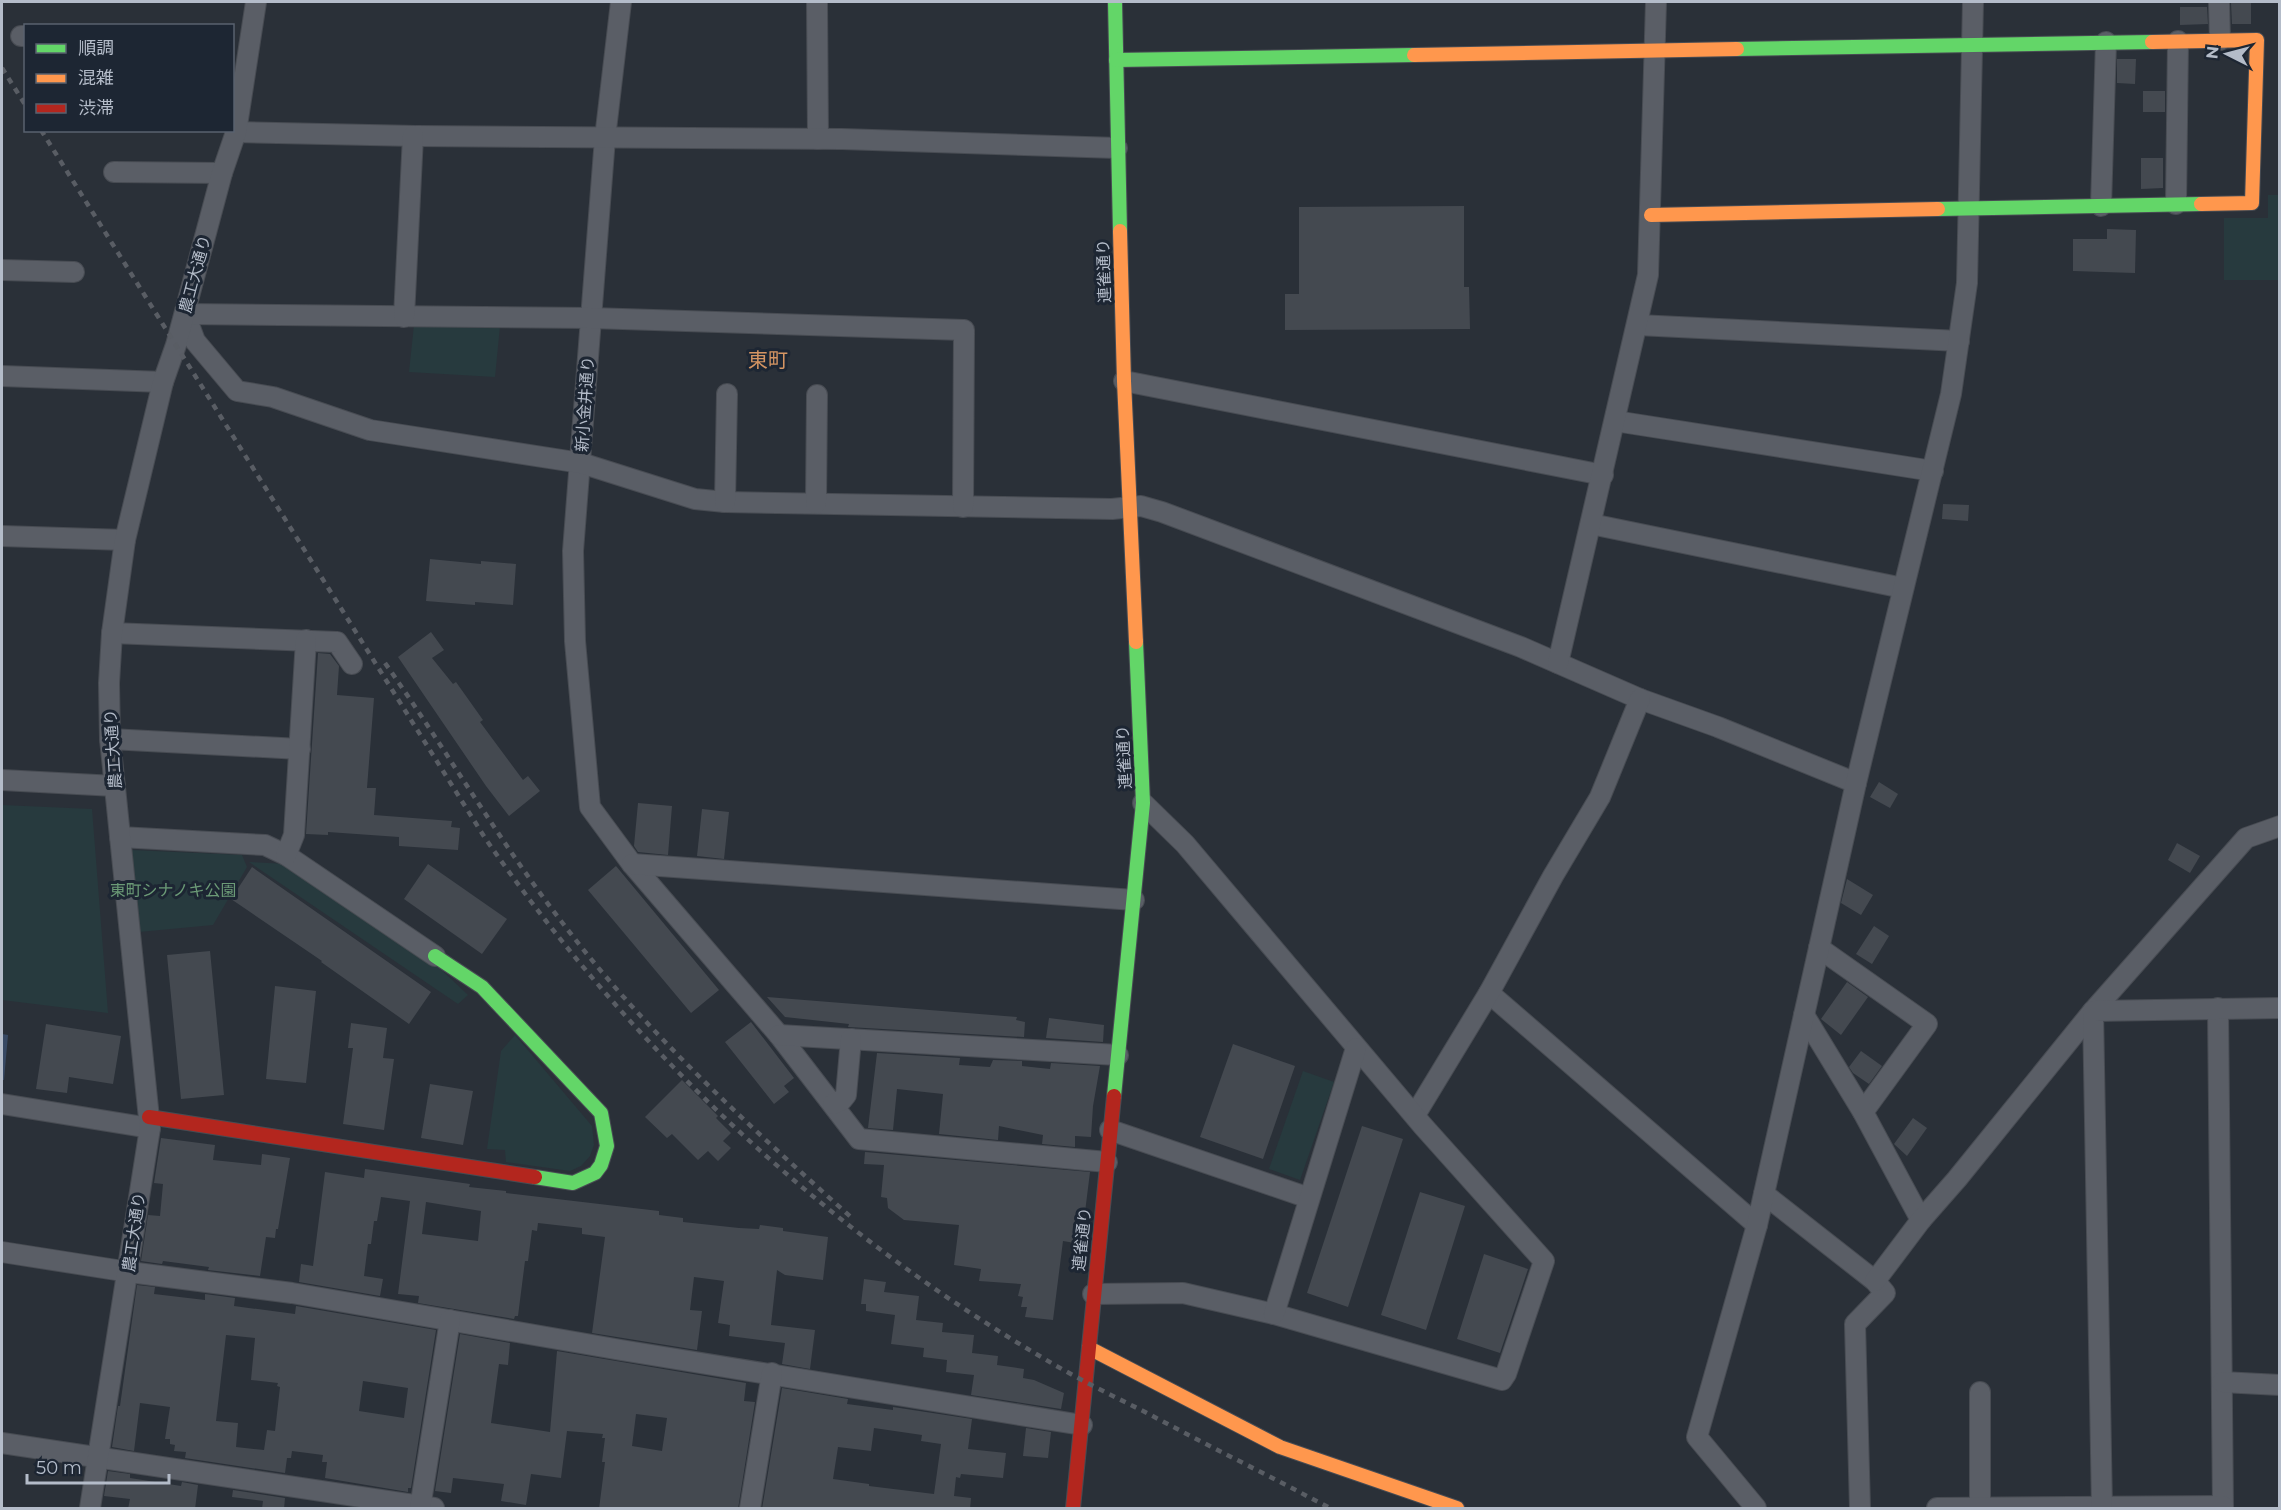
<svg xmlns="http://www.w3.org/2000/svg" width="2281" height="1510" font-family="Montserrat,'Noto Sans JP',sans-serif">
<rect width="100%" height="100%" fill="#2a3038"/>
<g fill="#273a3e">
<path d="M2268,195h11v85h-55v-62h44z"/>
<path d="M414,325l86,1 -5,51 -86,-5z"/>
<path d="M2,805l90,4 16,204 -106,-13z"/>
<path d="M131,850l111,5 5,12 -34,58 -74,7z"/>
<path d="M249,862l38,2 145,97 36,34 -10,9z"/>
<path d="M515,1035l77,91 2,19 -4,11 -9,10 -11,5 -64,-9 -1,-12 -18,-1 14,-98z"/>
<path d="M1303,1071l31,11 -34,98 -31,-11z"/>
</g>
<path fill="#384963" d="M2,1034l6,1 -4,45h-2z"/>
<g fill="#444950" fill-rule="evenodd">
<path d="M2231,3h20v21h-19z"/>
<path d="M2180,7h27l1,17 -28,1z"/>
<path d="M2117,59h19l-1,25 -18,-1z"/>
<rect x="2143" y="91" width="22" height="21"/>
<path d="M2141,158h22v30l-22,1z"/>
<path d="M1464,206v81h5l1,42 -185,1v-36h14v-87z"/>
<path d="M2107,229l29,1 -1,43 -62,-2v-32h34z"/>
<path d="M1943,504l26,1 -1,16 -26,-2z"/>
<path d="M430,559l51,5v-3l35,3 -3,41 -38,-3v3l-49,-4z"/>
<path d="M431,632l13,18 -12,8 21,26 3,-2 27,38 -3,2 43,58 5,-4 12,15 -31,25 -23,-30 -88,-129z"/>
<path d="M318,653l12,1 9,12 -2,29 37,3 -7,90h9l-2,27 78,6 -1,6 9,1 -2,22 -59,-4v-9l-71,-5v3l-22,-1z"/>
<path d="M1879,782l19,12 -8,14 -20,-11z"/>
<path d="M638,803l34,3 -4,49 -30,-3 -4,-6z"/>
<path d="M702,809l27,3 -5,47 -27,-3z"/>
<path d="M2177,843l23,13 -10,17 -22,-13z"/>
<path d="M428,864l79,55 -25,35 -78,-55z"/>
<path d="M616,866l103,124 -28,23 -103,-123z"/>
<path d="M252,867l179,125 -22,32 -88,-62 1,-1 -91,-62z"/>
<path d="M1847,879l26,16 -12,20 -20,-12z"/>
<path d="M1874,926l15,10 -17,28 -16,-10z"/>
<path d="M210,951l14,144 -43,4 -14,-144z"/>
<path d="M1847,982l21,15 -27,38 -20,-16z"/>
<path d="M275,986l41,5 -10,92 -40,-4z"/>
<path d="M767,997l250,20 -1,3 9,2 -1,15 -176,-10 1,-3 -64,-7z"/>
<path d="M1049,1018l55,7 -1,17 -57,-4z"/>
<path d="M751,1022l43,56 -10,8 5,6 -15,12 -49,-62z"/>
<path d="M351,1023l36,5 -4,30 11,1 -10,71 -41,-6 10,-76h-5z"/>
<path d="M46,1024l75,12 -8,48 -44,-7 -2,16 -31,-4z"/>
<path d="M1233,1044l62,22 -32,93 -63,-22z"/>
<path d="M1861,1051l21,15 -13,18 -16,-11 -4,-6z"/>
<path d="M877,1053l83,5 -1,7 31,2 3,-7 29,1v5l28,3 1,-6 49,3 -7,40 -2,31 -16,-1v11l-33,-3 1,-9 -44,-9 -1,14 -59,-6 4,-40 -46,-5 -4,41 -25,-2z"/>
<path d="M682,1080l36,36 -2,2 15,15 -8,8 8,7 -13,13 -10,-10 -10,9 -26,-26 -5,4 -22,-21z"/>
<path d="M430,1084l43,7 -10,54 -42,-7z"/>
<path d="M1913,1118l14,10 -20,28 -13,-12z"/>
<path d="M1362,1126l41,13 -55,168 -41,-14z"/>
<path d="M161,1138l54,7 -2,15 48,5 1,-11 28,4 -12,71h-2l-1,9 -9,-1 -6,39 -52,-6 1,-3 -46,-6 -1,3 -21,-3 7,-46 12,1 3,-32 -9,-1z"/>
<path d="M865,1152l225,20 -9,72 -18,-3 -10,79 -28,-3 2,-10h-6l2,-10 -5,-1 3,-12 -42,-3 2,-12 -27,-4 5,-40 -55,-5 -16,-12 -1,-10 -6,-1 3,-32 -20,-1z"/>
<path d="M365,1169l105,15 -1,3 37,4v2l153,18v4l24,3v4l56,6 20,1 1,-4 23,3v3l45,6 -5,43 -38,-5 -8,-5 -6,55 44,5 -5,39 -28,-5 3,-21 -56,-7 1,-11 -12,-2 6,-42 -30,-4 -4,33 12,1 -5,39 -105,-17 13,-96 -23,-3v-6l-44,-5 -1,8 -5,-1 -4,31h-3l-7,55h-3l-1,3 -96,-16 1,-7 -21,-2 12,-93 -29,-4 -4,24h-3l-3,23h-3l-4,32 19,3 -3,17 -81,-14 2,-18 12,2 12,-94 39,6zM426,1202l55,9 -3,30 -56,-7z"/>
<path d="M1420,1192l45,14 -39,124 -45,-15z"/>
<path d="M1484,1254l44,15 -28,84 -43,-14z"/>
<path d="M864,1279l22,3 -2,10 35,4 -3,24 27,3 -1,9 32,3 -2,18 26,3 -1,9 27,4 -1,9 11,2 30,13 -3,16 -90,-14 3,-20 -28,-3 1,-12 -24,-3 1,-9 -33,-4 4,-29 -29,-4v-7h-5z"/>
<path d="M137,1285l18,2 -1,7 51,6v-6l30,4 -1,8 61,8 1,-8 140,24 -25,158h-3v4l-83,-14 2,-16h-5l1,-7 -31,-4 -1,7h-4l-2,15 -100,-15 1,-6 -12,-1 1,-6 -5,-1v-5h-5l5,-32 -30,-4 -6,48 -22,-4 6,-41h2zM226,1335l29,3 -4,42 27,3 -1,3 3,1 -5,44 -8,-1 -3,20 -28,-3 2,-24 -22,-2zM363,1381l45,7 -4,30 -45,-7z"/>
<path d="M460,1334l50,9 -2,22 -9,-1 -8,59 59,9 7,-81 189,32 -2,18 11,1 -17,107h-139l6,-47h-3l3,-24h-3l1,-4 -36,-3 -6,47 -30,-4 -5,31 -25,-4 3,-17 -51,-6 -2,15 -16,-2zM636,1414l31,4 -5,33 -30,-5z"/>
<path d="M782,1388l66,11 -1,5 46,6v-3l79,12 -4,30 38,4 -3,25 -42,-4 -1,4 -4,-1 -2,19 17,2 -1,11h-208zM874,1428l48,7 -1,6 20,3 -7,50 -65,-8v-2l-36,-5 5,-32 33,4z"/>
<path d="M1026,1428l25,4 -3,26 -25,-2z"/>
<path d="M108,1471l22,3v4l51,8 1,-4 16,3 -3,24h-67l2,-10 -26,-3z"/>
<path d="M233,1490l52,8 -1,11h-22l1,-8 -31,-4z"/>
</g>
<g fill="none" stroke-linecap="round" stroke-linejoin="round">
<defs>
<g id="street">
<path d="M621,2l-16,136 -32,413 2,90 15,166 42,57 147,171 80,104 248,23"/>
<path d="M817,2l1,137"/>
<path d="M2219,2l1,38"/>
<path d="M21,36h5"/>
<path d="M236,132l180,4 426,3 275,9"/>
<path d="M114,172l108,1"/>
<path d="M2176,204l2,-163"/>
<path d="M2101,206l5,-164"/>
<path d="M2,270l72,2"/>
<path d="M185,314l10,27 42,50 36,6 97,33 211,33 114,36 30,3 387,7 29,-3 21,6 359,135 119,52 78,28 138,56"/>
<path d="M185,314l406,4 373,12 -1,177"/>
<path d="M404,317l9,-181"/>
<path d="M1638,325l321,16"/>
<path d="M2,376l161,6"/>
<path d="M1124,381l479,94"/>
<path d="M1615,421l318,50"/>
<path d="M725,502l2,-108"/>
<path d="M816,503l1,-108"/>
<path d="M1591,524l312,64"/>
<path d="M2,536l123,4"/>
<path d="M112,633l225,9 15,22"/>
<path d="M1558,663l90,-388 8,-273"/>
<path d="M110,739l190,10"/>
<path d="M2,780l113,6"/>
<path d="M120,837l145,8 21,10 149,101"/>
<path d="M286,855l8,-20 12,-195"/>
<path d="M632,864l502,36"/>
<path d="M1819,948l108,76 -64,88"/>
<path d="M1489,993l268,232"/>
<path d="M2218,1008l5,500"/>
<path d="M1804,1015l59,97 58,108"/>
<path d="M779,1035l339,20"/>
<path d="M2,1104l148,24"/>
<path d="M833,1104l9,-4 4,-5 5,-56"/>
<path d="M1415,1115l74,-122 64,-117 47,-79 40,-98"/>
<path d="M1110,1130l199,68"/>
<path d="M1764,1194l111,87 10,12 -30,31 5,184"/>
<path d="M2,1252l127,20 163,21 329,57 461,75"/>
<path d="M1875,1281l46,-61 36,-41 136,-168 153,-173 34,-12"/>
<path d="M1093,1294l90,-1 91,21 228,66 4,-6 38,-113 -121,-135 -238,-282 -42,-41"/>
<path d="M1274,1314l82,-266"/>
<path d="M2222,1382l58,3"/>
<path d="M1980,1392v116"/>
<path d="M2,1443l432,65"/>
<path d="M90,1508l60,-380 -40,-389 -1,-56 3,-50 13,-93 38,-158 13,-37 46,-172 14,-41 20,-130"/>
<path d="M420,1508l30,-188"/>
<path d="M750,1508l22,-135"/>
<path d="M1756,1508l-59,-71 60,-212 99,-442 95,-389 16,-111 6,-281"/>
<path d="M1937,1508l286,-2"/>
<path d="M2102,1508l-9,-497 187,-3"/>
</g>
<g id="fast">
<path d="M1115,2l5,229"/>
<path d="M1737,49l415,-7"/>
<path d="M1116,60l298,-5"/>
<path d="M1938,209l263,-5"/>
<path d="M435,956l47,31 119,126 6,33 -6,19 -6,8 -22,10 -38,-6"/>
<path d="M1114,1096l29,-293 -7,-161"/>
</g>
<g id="slow">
<path d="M2152,42l105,-2 -5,163 -51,1"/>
<path d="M1414,55l323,-6"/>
<path d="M1651,215l287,-6"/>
<path d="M1120,231l4,150 12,261"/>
<path d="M1089,1348l191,99 177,61"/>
</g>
<g id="jam">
<path d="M149,1117l386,60"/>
<path d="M1073,1508l41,-412"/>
</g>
</defs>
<use href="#street" stroke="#484c53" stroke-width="22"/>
<use href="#fast" stroke="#484c53" stroke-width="16"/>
<use href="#slow" stroke="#484c53" stroke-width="16"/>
<use href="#jam" stroke="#484c53" stroke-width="16"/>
<use href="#street" stroke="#5a5e66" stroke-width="20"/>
<use href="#fast" stroke="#63d668" stroke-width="14"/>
<use href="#slow" stroke="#ff974d" stroke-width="14"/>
<use href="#jam" stroke="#b3261e" stroke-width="14"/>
<g stroke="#595d64" stroke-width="4.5" stroke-dasharray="6 6" stroke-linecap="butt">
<path d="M2,68l24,38"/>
<path d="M41,130l444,708c146,211 337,390 558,520 33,20 68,37 102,54 62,33 124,64 185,96"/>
<path d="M385,663c60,85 112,175 176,258 84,111 187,204 291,297"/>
</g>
</g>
<g text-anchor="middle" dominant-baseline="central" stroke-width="6" stroke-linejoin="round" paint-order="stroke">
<g font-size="16" fill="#b4bcc9" stroke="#1d2633">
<text transform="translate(1104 271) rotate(-92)">連雀通り</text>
<text transform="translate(195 274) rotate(-75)">農工大通り</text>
<text transform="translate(585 404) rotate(-86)">新小金井通り</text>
<text transform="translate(113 749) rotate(-94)">農工大通り</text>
<text transform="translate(1124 757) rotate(-93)">連雀通り</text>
<text transform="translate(134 1232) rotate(-82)">農工大通り</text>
<text transform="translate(1082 1239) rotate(-84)">連雀通り</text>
</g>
<g font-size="16" fill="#6b9a76" stroke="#1d2633">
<text x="173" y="890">東町シナノキ公園</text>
</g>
<g font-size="20" fill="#d59563" stroke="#1d2633">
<text x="768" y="360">東町</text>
</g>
</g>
<rect width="2281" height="1510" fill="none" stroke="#b4bcc9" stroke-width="6"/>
<rect x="24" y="24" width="210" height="108" fill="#1d2633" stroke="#59626f" stroke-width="1.5"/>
<rect x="36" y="44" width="30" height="9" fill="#63d668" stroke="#59626f" stroke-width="1.5"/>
<text x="78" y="54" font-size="18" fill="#b4bcc9">順調</text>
<rect x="36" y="74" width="30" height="9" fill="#ff974d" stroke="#59626f" stroke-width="1.5"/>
<text x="78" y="84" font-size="18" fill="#b4bcc9">混雑</text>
<rect x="36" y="104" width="30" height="9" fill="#b3261e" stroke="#59626f" stroke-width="1.5"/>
<text x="78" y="114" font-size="18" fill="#b4bcc9">渋滞</text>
<g transform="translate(2227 54) rotate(276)" stroke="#1d2633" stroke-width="4.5" paint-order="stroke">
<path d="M0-4.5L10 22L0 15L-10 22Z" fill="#b4bcc9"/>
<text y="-9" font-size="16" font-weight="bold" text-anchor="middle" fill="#b4bcc9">N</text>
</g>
<path d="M27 1474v9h142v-9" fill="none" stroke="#b4bcc9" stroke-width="3"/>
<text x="36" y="1474" font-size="18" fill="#b4bcc9" stroke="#1d2633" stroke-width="4.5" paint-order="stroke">50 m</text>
</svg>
